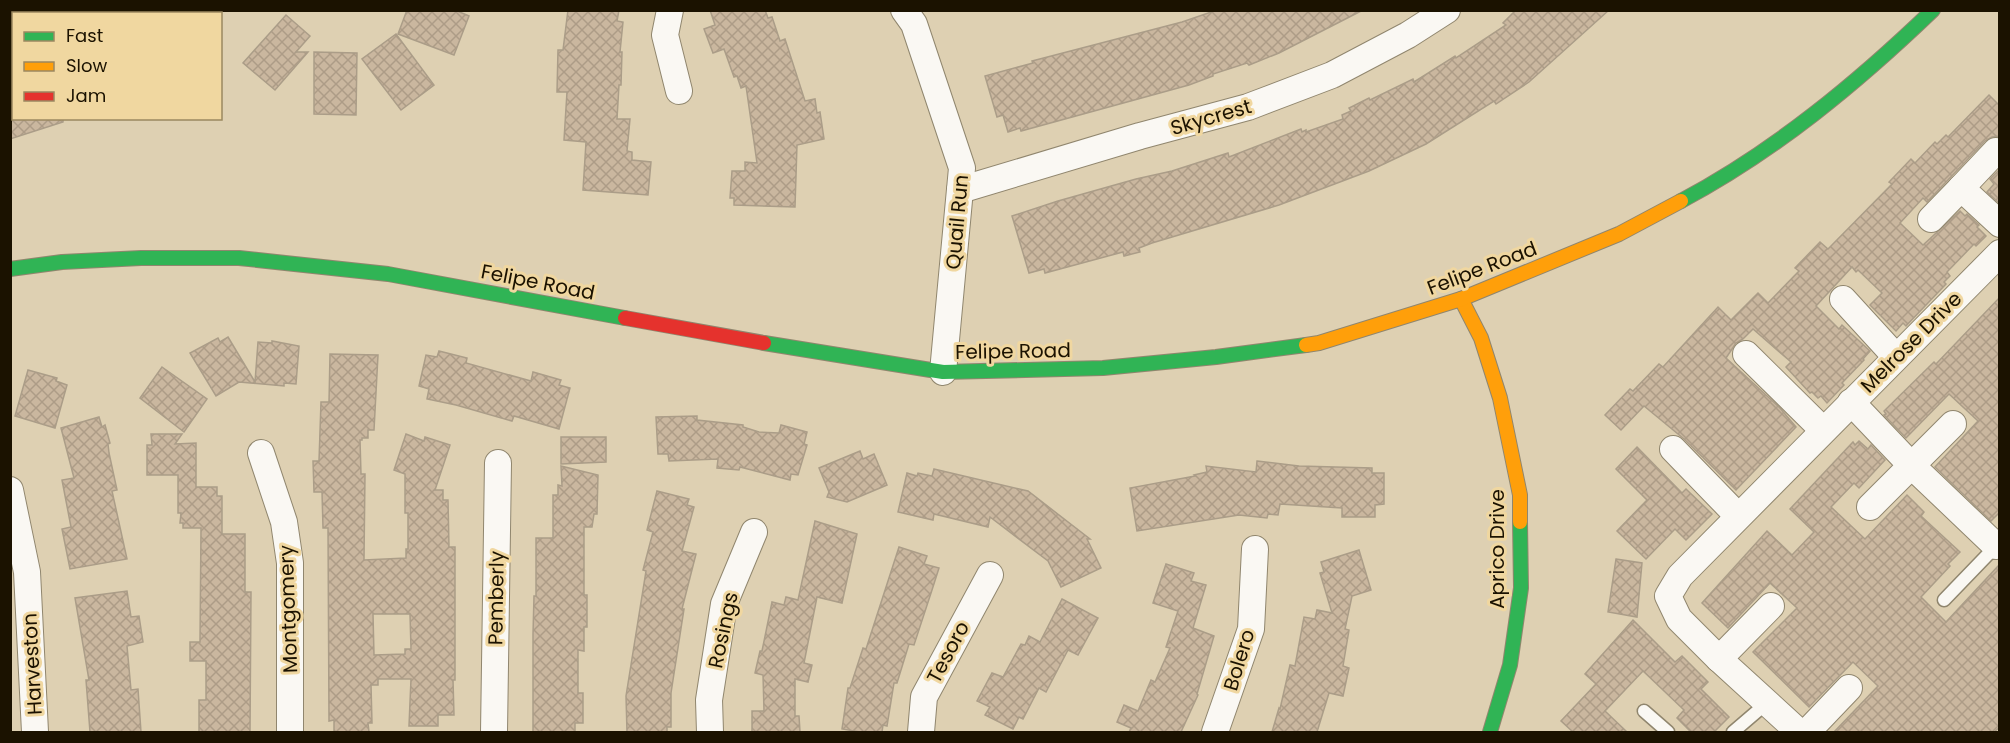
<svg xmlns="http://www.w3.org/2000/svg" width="2010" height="743" font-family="Poppins,sans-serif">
<defs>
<pattern id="building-cross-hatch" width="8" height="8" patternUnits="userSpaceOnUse" patternTransform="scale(1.5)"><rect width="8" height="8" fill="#cab79f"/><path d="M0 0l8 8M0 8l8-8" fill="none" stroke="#ad9c87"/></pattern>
</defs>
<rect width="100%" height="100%" fill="#ded0b2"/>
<g fill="url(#building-cross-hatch)" stroke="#ab9d88" stroke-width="1.5" fill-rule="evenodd">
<path d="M407,10h48l14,6 -15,39 -56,-21z"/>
<path d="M568,10h51l-2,11 6,1 -3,30h2l-1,33h-2l-2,34h13l-3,32 5,1v8l19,2 -3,33 -65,-5 3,-48 -22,-2 3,-48h-10l1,-42h5z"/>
<path d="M710,10h55l3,8 4,-1 8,24 5,-2 20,62 10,-2 2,14 3,-1 4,27 -27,6 -2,62 -61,-2v-7h-4l2,-27h13v-9l12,1 -11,-77 -5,2 -4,-12 -3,1 -10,-28 -11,4 -9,-24 11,-4z"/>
<path d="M1217,10h146l-84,43 -30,12 -2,-2 -34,11v2l-24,9 -168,46 -1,-3 -12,4 -5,-17 -6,2 -12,-41 48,-13 -1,-2 150,-39z"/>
<path d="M1516,10h93l-80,72 -33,22 -2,-3 -68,43 -57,27 -90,34 -127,38 -13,5 1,4 -16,4 -1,-4 -78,21 -1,-4 -15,4 -17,-57 46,-15 78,-22 36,-8 56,-18 1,4 72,-28 1,3 4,-2v2l37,-13 -1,-4 9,-4 -2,-3 20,-10 1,2 43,-21 1,3 41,-26 1,2 50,-33 -3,-2z"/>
<path d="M286,15l24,21 -14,16h12l-33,38 -32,-27z"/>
<path d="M396,34l38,51 -33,25 -39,-51z"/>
<path d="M314,52l43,1 -1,62 -42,-1z"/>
<path d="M1989,95l11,11v30l-8,1 -7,4 -58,61 -4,-4 -23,25 23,22 37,-34 5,5 2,-2 12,11 -2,2 9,9 -10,10 -2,-2 -27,28 3,4 -6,6 2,2 -40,42 -3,-3 -7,8 -26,-26 12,-12 -24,-23 -2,2 -4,-5 -36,39 23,23 3,-4 28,26 -7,8 1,1 -22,23 2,2 -17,18 -6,-7 -3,2 -6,-6 -2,1 -24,-26 5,-5 -38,-33 -10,10 -7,4 -10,15 54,50 16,19 -60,63 -52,-51 -40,-33 -23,24 -16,-15 25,-26 3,2 26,-27 4,3 55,-60 13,13 27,-27 10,10 31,-32 -4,-3 25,-26 8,7 64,-65 -3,-2 22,-23 4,4 20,-21 2,2 9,-9 2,2z"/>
<path d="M10,118h53v4l-53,17z"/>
<path d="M2000,169v33l-1,1 -12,-11 7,-8 -4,-5z"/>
<path d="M2000,297v215l-9,9 -56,-54 43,-46 -29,-27 -43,44 -22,-23 2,-1 -2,-3 50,-49 2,2z"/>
<path d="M228,337l27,45 3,-40 14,1v-2l27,5 -3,38 -12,-1v3l-45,-4 -23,14 -26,-43 28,-15 2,4z"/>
<path d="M439,351l28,7 -1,5 65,18 2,-9 28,8 -2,5 11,3 -11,41 -45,-13 -2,5 -56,-16 -29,-6 2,-10 -10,-3 7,-31 11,2z"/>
<path d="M330,354l48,1 -4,75h-6v8h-6v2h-2l1,34h4l-1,86 42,-2v-9h2v-36h-3v-39l-11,-4 12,-36 18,7 1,-4 25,8 -15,45h8v10h5l1,47h6v133h-2l1,35h-16v11h-29l2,-47h-33v6h-7l1,38h-4l1,9h-35v-12l-5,1 -1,-193h-5l-1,-36h-8l-1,-31h6l2,-59h8zM373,614h37l1,35h-6v5l-31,1z"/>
<path d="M162,367l45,32 -23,33 -44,-34z"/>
<path d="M28,370l29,8 -1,3 11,4 -12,43 -40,-12z"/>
<path d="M697,416v4l46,5v2l16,5 20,1 2,-8 26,7 -3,12 3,1 -9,30 -7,-1 -1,6 -50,-13 -1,3 -22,-2 1,-9 -49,2 -1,-7h-10l-2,-37z"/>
<path d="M99,417l3,10 3,-2 5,18 -2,1 1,9 8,37 -5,1 15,68 -57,10 -8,-40 9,-2 -9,-47 12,-2 -13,-50z"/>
<path d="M151,434h31l-7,10 21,-1v44h21v9h5v38h23v58h6l-1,140h-51v-32h7v-39h-16v-19h10l1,-114h-18v-5h-3l1,-10h-3v-38h-31v-30h5z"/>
<path d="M561,437h45v25l-45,2z"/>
<path d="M1859,441l9,8 3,-4 14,15 -26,28 -5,-5 -23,24 34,32 42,-44 17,17 -3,4 39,36 -12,12 2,2 -29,31 25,25 54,-58v163l-6,5h-160l44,-46 -25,-24 -44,45 -56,-55 44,-44 -27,-25 -42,45 -26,-25 65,-72 25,24 22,-23 -24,-23 63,-67 2,3z"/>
<path d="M1637,447l45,46 4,-4 26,25 -26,26 -11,-11 -29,30 -29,-28 30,-31 -31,-31z"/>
<path d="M860,451l3,8 11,-5 13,31 -40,17 -20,-5 2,-5 -10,-24z"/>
<path d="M1257,461l42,5 73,2v5h12v31l-9,1v12h-33v-9l-62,-4 -2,11 -10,-1 -1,4 -28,-3 -102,16 -7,-43 65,-12 -1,-1 13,-3 -1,-6 50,6z"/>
<path d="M561,466l37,9 -1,39h-3l-2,13h-8v68h3v32h-3v24l-6,-1v43h5v30h-8v9h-42v-98l1,-38h2v-58h17v-43h5v-10l4,1z"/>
<path d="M934,469l94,22 62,48h-3l14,29 -40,19 -13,-26 -58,-44 -2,10 -54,-13 -1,6 -35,-8 9,-39 10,3 1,-3 14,3z"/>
<path d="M657,491l32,8 -2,6 7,2 -12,44 14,3 -14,55h2l-13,84v34h-4v5h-40l-1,-36 20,-125 -3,-1 10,-38 -6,-2z"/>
<path d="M815,521l42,13 -15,69 -25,-6 -13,66 8,2 -4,17 -13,-3v37h4l1,16h-48v-21h12l-1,-36 -8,-2 5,-22h2l10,-49 12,3 2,-8 12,3z"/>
<path d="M899,547l28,9 -3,8 15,4 -7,22 -18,55 -5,-1 -12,39h-3l-7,43 -4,-1 -1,7h-22l-18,-3 6,-41h2l13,-40 3,1z"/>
<path d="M1359,550l12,40 -19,6 -7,33 4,1 -6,36 6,2 -6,28 -14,-3 -12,39h-45l7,-24 1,1 10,-44 5,1 9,-49 11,2 2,-9 15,3 -12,-40 4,-1 -3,-10z"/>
<path d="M1616,559l26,4 -5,54 -29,-5z"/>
<path d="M1166,564l28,9 -3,8 15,4 -13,43 21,8 -17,58 1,1 -17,37h-52l2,-4 -14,-6 7,-17 14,6 13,-31 4,2 15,-34 -4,-1 12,-36 -25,-8z"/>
<path d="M127,591l4,26 8,-1 4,26 -16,4 4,44 7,-1 3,43h-51l-4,-52h3l-14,-82z"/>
<path d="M1062,599l36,19 -20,37 -10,-5 -22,42 -7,-4 -16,31 -4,-2 -6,12 -28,-14 5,-8 -13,-6 15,-28 11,4 18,-33 4,1 4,-9 11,6z"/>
<path d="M1633,620l42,42 7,-6 26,26 -7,7 28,28 -15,15h-23l-14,-14 7,-8 -41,-39 -38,40 22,21h-54l-12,-11 35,-37 -11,-10z"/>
</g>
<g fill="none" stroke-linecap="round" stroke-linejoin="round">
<defs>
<g id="lane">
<path d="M1944,600l53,-55"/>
<path d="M1644,711l24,21"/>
<path d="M1733,732l35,-30"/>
</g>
<g id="street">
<path d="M670,10l-5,25 14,56"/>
<path d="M904,10l10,14 48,144 -19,204"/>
<path d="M59,14l6,-4"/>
<path d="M10,38l4,-1"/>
<path d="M1961,188l35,-37"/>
<path d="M960,190l180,-54 108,-29 84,-32 76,-40 39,-25"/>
<path d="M1931,219l30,-31 39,36"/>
<path d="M1843,299l53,58"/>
<path d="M1746,354l77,76"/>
<path d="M1851,402l60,63 85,81"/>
<path d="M1673,449l65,67"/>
<path d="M261,453l23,69 6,41v169"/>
<path d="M10,490l17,82 8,160"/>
<path d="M1870,507l83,-83"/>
<path d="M1719,659l52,-53"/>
<path d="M494,732l4,-269"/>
<path d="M710,732l-1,-32 15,-96 30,-72"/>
<path d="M921,732l3,-35 66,-122"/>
<path d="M1215,732l36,-103 4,-80"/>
<path d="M1799,732l-80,-73 -40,-40 -11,-23 12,-20 320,-323"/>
<path d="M1807,732l42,-44"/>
</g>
<g id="fast">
<path d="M1681,201c94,-50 176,-118 252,-191"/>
<path d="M10,269l52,-7 79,-4h98l149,16 237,44"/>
<path d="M764,343l179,29 160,-4 113,-11 90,-12"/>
<path d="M1490,732l20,-67 11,-77 -1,-66"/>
</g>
<g id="slow">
<path d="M1461,299l20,39 19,60 20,97v27"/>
<path d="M1306,345l13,-2 142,-44 158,-65 62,-33"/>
</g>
<path id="jam" d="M625,318l139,25"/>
</defs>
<use href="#lane" stroke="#90866e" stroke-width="15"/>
<use href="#street" stroke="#90866e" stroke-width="28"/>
<use href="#fast" stroke="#90866e" stroke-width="16"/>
<use href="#slow" stroke="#90866e" stroke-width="16"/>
<use href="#jam" stroke="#90866e" stroke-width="16"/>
<use href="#lane" stroke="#faf8f3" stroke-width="12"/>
<use href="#street" stroke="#faf8f3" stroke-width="26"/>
<use href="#fast" stroke="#30b455" stroke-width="14"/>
<use href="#slow" stroke="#ff9f0a" stroke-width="14"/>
<use href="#jam" stroke="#e5322d" stroke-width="14"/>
</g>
<g text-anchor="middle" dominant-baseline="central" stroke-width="6" stroke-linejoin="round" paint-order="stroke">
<g font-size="20" fill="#1b1200" stroke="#f0d7a0">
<text transform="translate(1211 117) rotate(-16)">Skycrest</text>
<text transform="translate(957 222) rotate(-85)">Quail Run</text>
<text transform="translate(1482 268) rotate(-21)">Felipe Road</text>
<text transform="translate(538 282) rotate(11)">Felipe Road</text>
<text transform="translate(1911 342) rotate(-45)">Melrose Drive</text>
<text transform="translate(1013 351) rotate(-1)">Felipe Road</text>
<text transform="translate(1497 549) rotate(-90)">Aprico Drive</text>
<text transform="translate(496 598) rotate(-89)">Pemberly</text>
<text transform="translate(288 609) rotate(-92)">Montgomery</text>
<text transform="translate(723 630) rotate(-78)">Rosings</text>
<text transform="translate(948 652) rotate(-62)">Tesoro</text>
<text transform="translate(1239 660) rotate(-73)">Bolero</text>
<text transform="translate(32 664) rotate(-93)">Harveston</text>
</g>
</g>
<rect width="2010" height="743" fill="none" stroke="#1b1200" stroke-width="24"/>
<rect x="12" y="12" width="210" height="108" fill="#f0d7a0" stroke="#9b8860" stroke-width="1.5"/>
<rect x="24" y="32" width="30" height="9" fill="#30b455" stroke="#9b8860" stroke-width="1.5"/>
<text x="66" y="42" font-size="18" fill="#1b1200">Fast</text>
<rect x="24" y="62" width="30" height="9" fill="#ff9f0a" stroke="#9b8860" stroke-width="1.5"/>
<text x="66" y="72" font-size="18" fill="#1b1200">Slow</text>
<rect x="24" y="92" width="30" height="9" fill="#e5322d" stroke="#9b8860" stroke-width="1.5"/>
<text x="66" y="102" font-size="18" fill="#1b1200">Jam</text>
</svg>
